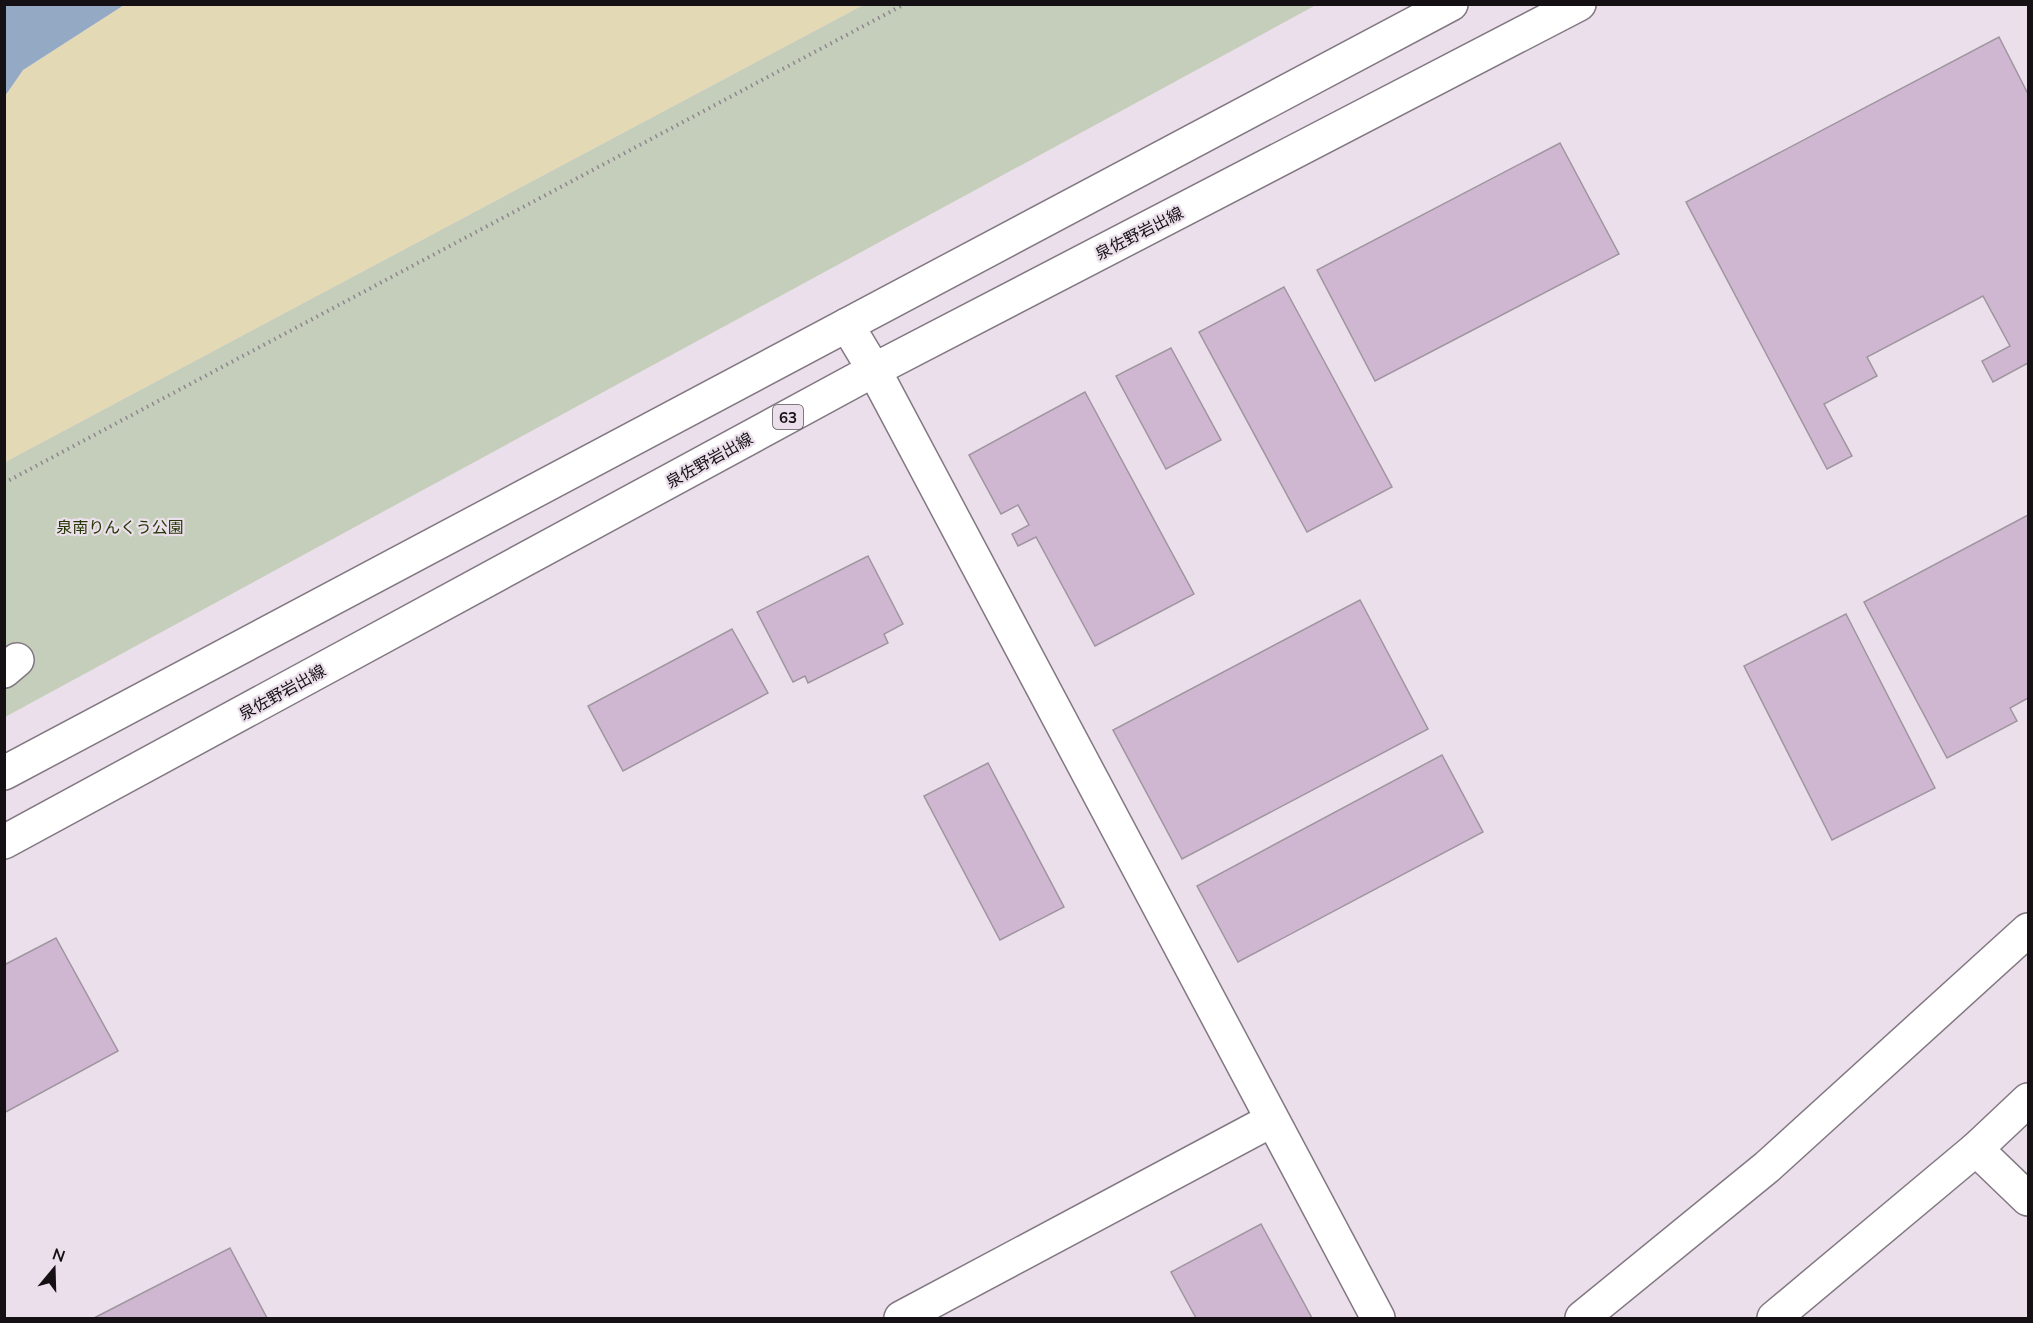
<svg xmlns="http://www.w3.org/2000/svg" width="2033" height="1323" font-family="Mulish,'Noto Sans JP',sans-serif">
<rect width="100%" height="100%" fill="#eadfea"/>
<path fill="#c5ceba" d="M863,5h453l-1311,712v-255z"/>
<path fill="#e3d9b4" d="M124,5h739l-858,457v-366l18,-26z"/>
<path fill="#94a9c3" d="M5,4h119v1l-101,65 -18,26z"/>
<g fill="#d0b7d1" stroke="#9f959f" stroke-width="1.5">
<path d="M1999,37l29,57v269l-35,19 -11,-21 28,-15 -27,-50 -116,61 10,19 -53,28 28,52 -25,13 -141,-267z"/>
<path d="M1560,143l59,111 -244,127 -58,-111z"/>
<path d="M1284,287l108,200 -85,45 -108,-200z"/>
<path d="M1171,348l50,92 -55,29 -50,-93z"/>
<path d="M1085,392l109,202 -99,52 -59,-109 -18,9 -6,-12 17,-9 -11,-20 -17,9 -32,-59z"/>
<path d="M2028,515v183l-18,10 7,13 -70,37 -83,-156z"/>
<path d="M868,556l35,68 -19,10 4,9 -80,40 -3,-7 -12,6 -36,-70z"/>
<path d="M1360,600l68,129 -246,130 -69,-129z"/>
<path d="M1846,614l89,174 -103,52 -88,-174z"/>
<path d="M732,629l36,64 -145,78 -35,-65z"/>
<path d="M1442,755l41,77 -245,130 -41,-76z"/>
<path d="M988,763l76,144 -64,33 -76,-144z"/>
<path d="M56,938l62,113 -114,62v-148z"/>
<path d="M1261,1224l51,94h-116l-25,-46z"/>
<path d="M230,1248l37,70h-173z"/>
</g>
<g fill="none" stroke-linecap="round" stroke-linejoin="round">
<defs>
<g id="minor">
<path d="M847,325l27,45 504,948"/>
<path d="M4,671l13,-11"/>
<path d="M1976,1149l52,50"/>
<path d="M901,1318l371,-198"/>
<path d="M1582,1318l185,-151 261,-237"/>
<path d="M1774,1318l202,-169 52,-49"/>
</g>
<g id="major">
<path d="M4,773l1447,-769"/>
<path d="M4,842l870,-472 705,-366"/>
</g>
</defs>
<use href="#minor" stroke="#827882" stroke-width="36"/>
<use href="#major" stroke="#827882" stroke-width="36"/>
<path stroke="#8e868e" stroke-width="4" stroke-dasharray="1.5 4.5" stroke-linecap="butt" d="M4,483l901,-479"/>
<use href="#minor" stroke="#fff" stroke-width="33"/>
<use href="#major" stroke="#fff" stroke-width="33"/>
</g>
<g text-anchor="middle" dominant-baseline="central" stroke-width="4.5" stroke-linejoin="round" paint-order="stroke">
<rect fill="#eadfea" stroke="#544e54" stroke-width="1.5" x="773" y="405" width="30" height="24" rx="4.5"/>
<g font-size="15" font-weight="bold" fill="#141014">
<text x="788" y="417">63</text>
</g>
<g font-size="16" fill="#141014" stroke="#eadfea">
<text transform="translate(1139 233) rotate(-27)">泉佐野岩出線</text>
<text transform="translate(709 460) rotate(-29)">泉佐野岩出線</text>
<text transform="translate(282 692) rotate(-29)">泉佐野岩出線</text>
</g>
<g font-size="16" fill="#273806" stroke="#eadfea">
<text x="120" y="527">泉南りんくう公園</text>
</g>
</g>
<rect width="2033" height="1323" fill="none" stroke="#141014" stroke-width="12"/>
<g transform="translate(54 1269) rotate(19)" stroke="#eadfea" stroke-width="4.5" paint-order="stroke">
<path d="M0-4.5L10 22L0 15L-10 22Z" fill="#141014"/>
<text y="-9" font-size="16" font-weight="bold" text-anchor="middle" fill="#141014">N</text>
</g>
</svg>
